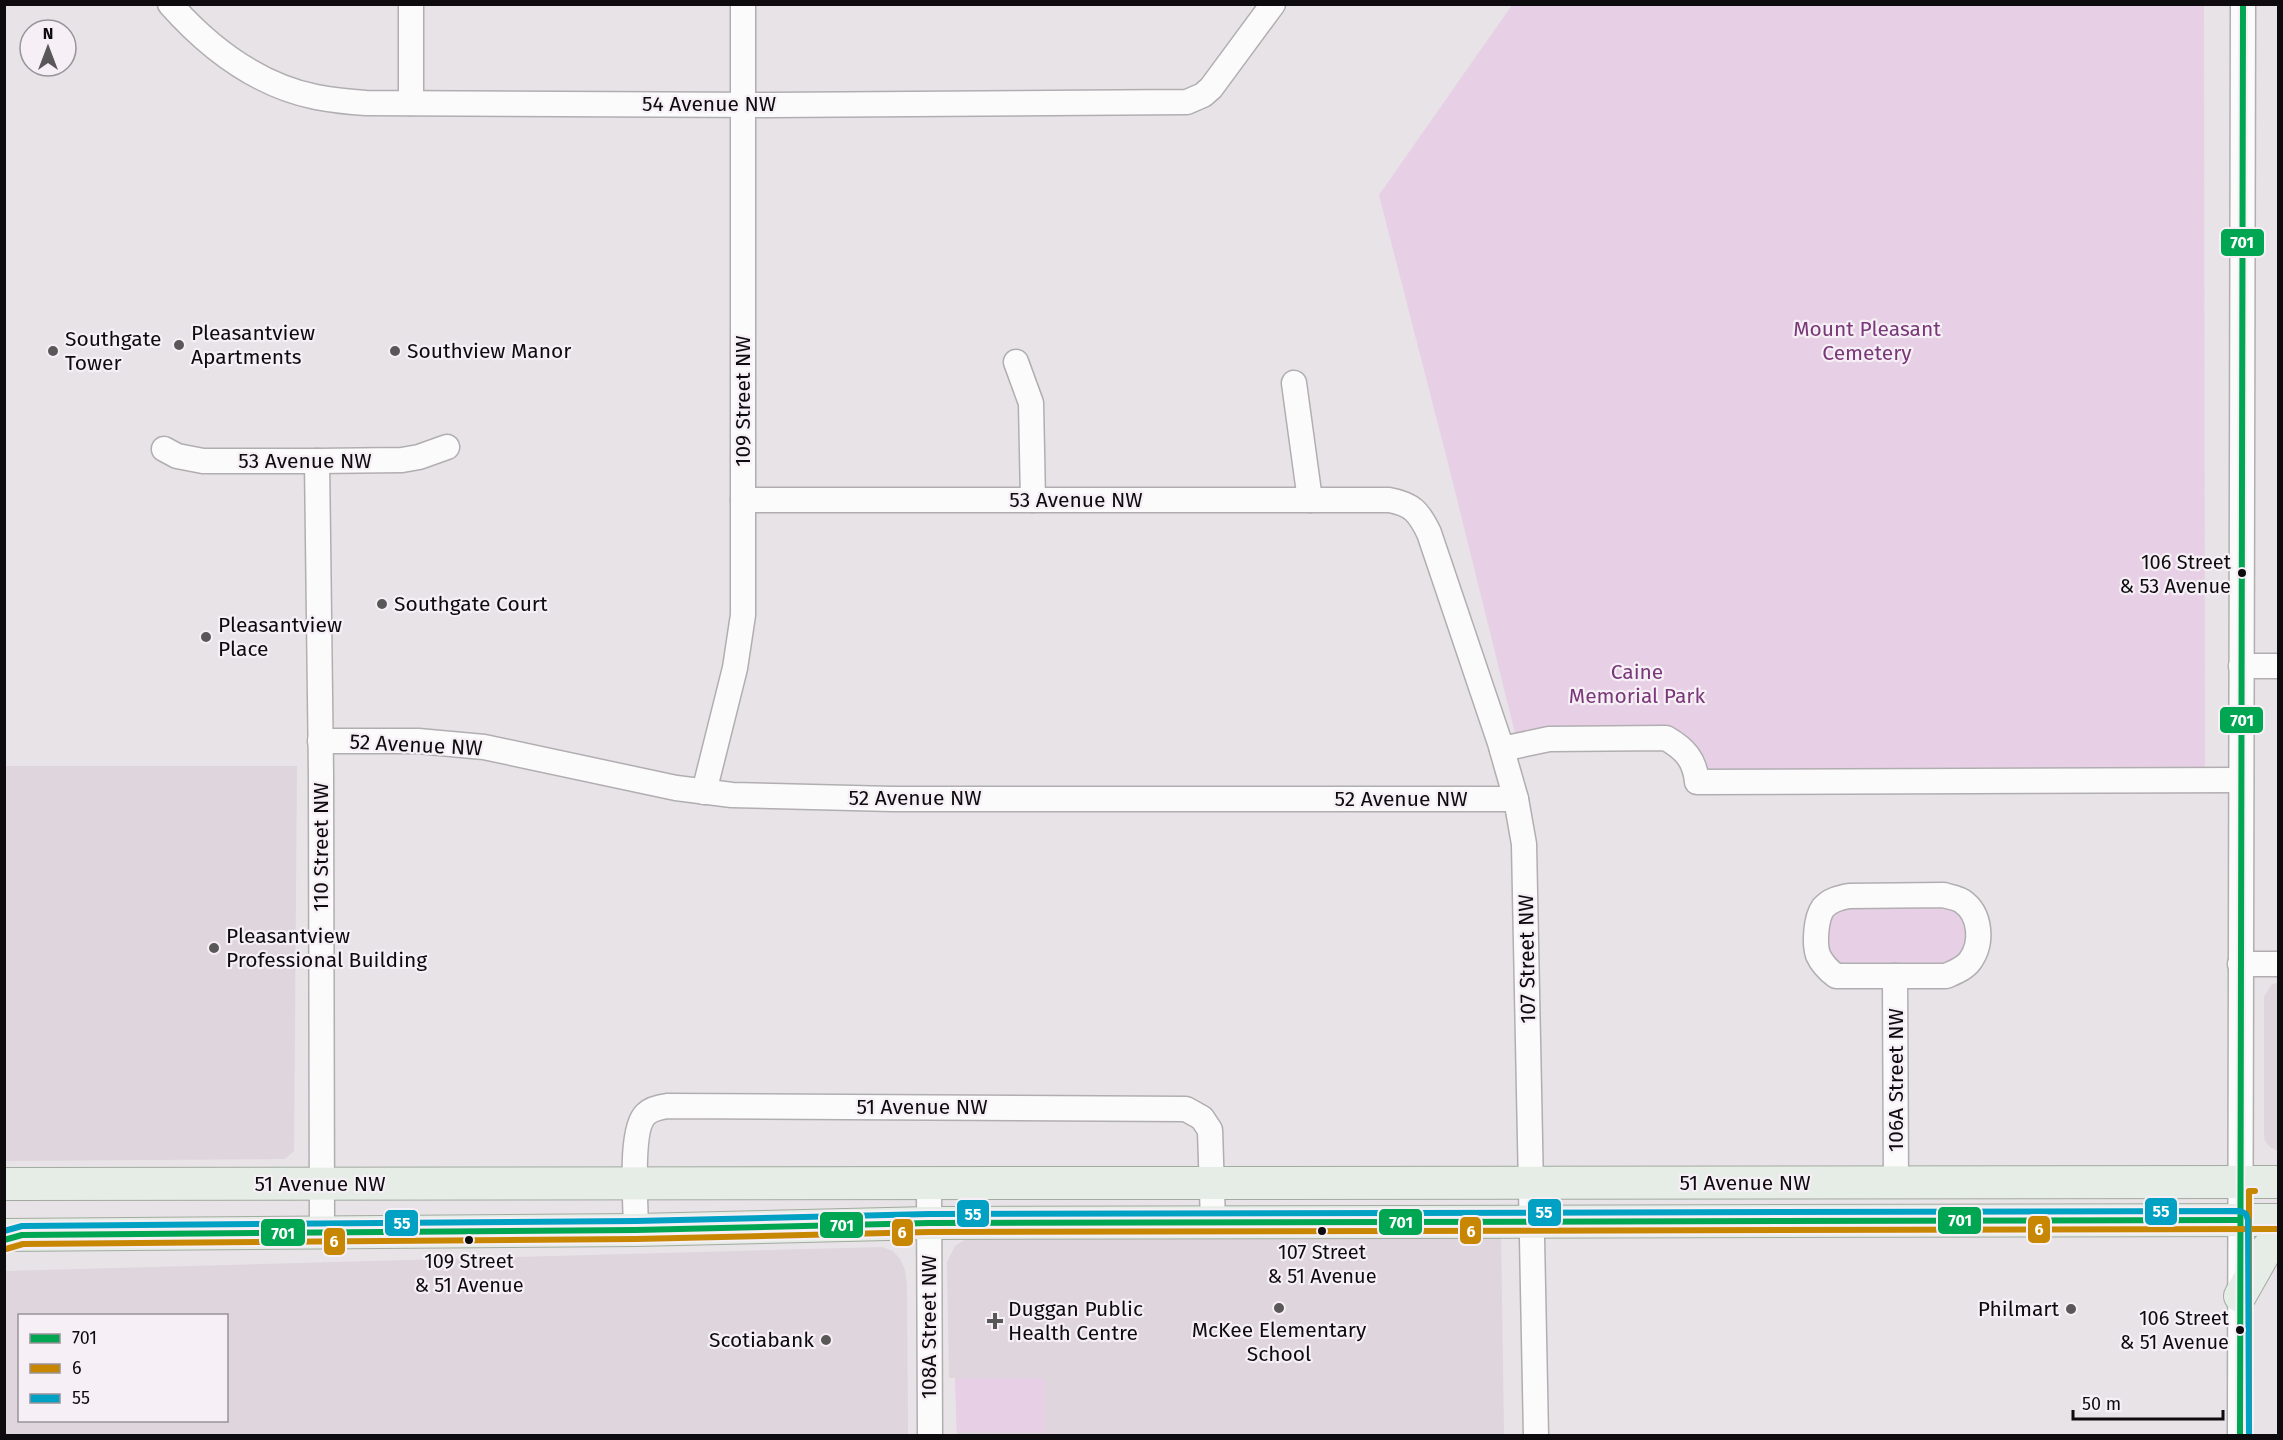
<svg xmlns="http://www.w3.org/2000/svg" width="2283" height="1440" font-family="'Fira Sans',sans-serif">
<rect width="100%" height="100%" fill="#e8e3e7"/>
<g fill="#ded5dd" fill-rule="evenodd">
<path d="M5,766h292l-3,385 -9,8 -280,2z"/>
<path d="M2278,983v168l-8,-4 -5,-6 -1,-8v-136l8,-13z"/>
<path d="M1501,1234l3,201h-547l-2,-57h-6l-2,-116 8,-16 8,-5 8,-3z"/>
<path d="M882,1247l11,4 7,8 5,11 2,15 1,150h-903v-164zM20,1316h206v104h-206z"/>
</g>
<g fill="#e7d0e5">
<path d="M1512,5h692l1,765 -498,2 -12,-19 -179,-16 -67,-270 -70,-272z"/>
<path d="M1943,904l22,13 4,29 -7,10 -17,11h-105c-4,-5 -10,-10 -13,-15 -6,-14 1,-35 12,-44z"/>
<path d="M955,1378h90v55l-88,-1z"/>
</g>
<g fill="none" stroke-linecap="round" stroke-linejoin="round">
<defs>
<g id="minor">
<path d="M170,4c39,44 87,81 146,93 16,3 33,5 50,6l405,2 416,-3 16,-7 8,-7 62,-84"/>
<path d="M411,4v99"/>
<path d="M1016,362l15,41 2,97"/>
<path d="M1294,383l16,117"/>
<path d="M164,449l13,7 26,5h114l85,-1 17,-3 28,-10"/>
<path d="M317,461l4,313 1,459"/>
<path d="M743,500h646c23,4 30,12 40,33l71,210 16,56 8,45 12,592"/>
<path d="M2241,666h37"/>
<path d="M320,741h98l66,6 192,41 56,7 160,4h624"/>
<path d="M1502,749l47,-10 117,-1c19,11 29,22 31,44l544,-2"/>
<path d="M704,792l31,-124 8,-53v-611"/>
<path d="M1944,895c6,2 13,3 18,6 19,13 21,42 8,60 -6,8 -15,11 -24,15h-110c-8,-6 -14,-12 -18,-21 -4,-12 -2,-37 5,-47 7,-8 16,-10 26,-12z"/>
<path d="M2240,964h38"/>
<path d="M1895,976l1,208"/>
<path d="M929,1183l1,253"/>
<path d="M636,1230c0,-24 -7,-101 10,-116 5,-5 14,-7 22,-8l518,3 16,9 8,12 3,92"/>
<path d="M2240,1436l3,-1432"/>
</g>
<g id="major">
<path d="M4,1184l2274,-2"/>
<path d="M4,1235l632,-5 293,-7 1349,-3"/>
<path d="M2240,1296l26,-46 12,-13"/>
</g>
</defs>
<use href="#minor" stroke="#b1aeb1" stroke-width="27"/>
<use href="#major" stroke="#a2aba0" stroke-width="34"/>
<use href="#minor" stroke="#fcfbfb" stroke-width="24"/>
<use href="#major" stroke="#e6ece6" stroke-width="32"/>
<defs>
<g id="bus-1">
<path d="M4,1240l18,-5 614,-5 293,-7 1310,-3"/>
<path d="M2240,1436l3,-1432"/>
</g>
<g id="bus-2">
<path d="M6,1249l17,-5 613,-5 293,-7 1349,-3"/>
<path d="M2249,1436v-245h6"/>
</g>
<path id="bus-3" d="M4,1231l18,-5 614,-5 293,-7 1311,-3 6,3 2,6 1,216"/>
</defs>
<use href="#bus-1" stroke="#f6eff6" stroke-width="10"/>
<use href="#bus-2" stroke="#f6eff6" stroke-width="10"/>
<use href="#bus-3" stroke="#f6eff6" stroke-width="10"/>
<use href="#bus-1" stroke="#00a651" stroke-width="6"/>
<use href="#bus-2" stroke="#c88703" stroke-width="6"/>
<use href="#bus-3" stroke="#01a1c4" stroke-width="6"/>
</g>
<g fill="#5a5759" stroke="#f6eff6" stroke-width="2">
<circle cx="179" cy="345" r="6"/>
<circle cx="53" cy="351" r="6"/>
<circle cx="395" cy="351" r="6"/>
<circle cx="382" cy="604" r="6"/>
<circle cx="206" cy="637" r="6"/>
<circle cx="214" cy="948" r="6"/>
<circle cx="1279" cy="1308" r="6"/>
<circle cx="2071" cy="1309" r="6"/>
<path d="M992 1312h6v6h6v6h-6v6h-6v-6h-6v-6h6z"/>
<circle cx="826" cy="1340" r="6"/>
</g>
<g fill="#0d0b0d" stroke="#f6eff6" stroke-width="2">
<circle cx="2242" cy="573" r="5"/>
<circle cx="1322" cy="1231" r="5"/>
<circle cx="469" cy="1240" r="5"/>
<circle cx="2240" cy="1330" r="5"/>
</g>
<g text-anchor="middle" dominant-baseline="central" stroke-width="4.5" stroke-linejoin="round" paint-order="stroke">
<g font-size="20" fill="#0d0b0d" stroke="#f6eff6" text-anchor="end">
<text x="2231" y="562">106 Street<tspan x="2231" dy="24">&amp; 53 Avenue</tspan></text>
<text x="1322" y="1252" text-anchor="middle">107 Street<tspan x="1322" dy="24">&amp; 51 Avenue</tspan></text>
<text x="469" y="1261" text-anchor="middle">109 Street<tspan x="469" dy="24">&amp; 51 Avenue</tspan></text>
<text x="2229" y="1318">106 Street<tspan x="2229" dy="24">&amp; 51 Avenue</tspan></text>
</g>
<g font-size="21" fill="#0d0b0d" stroke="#f6eff6">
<text x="709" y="104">54 Avenue NW</text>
<text transform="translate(743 401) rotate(-90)">109 Street NW</text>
<text x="305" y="461">53 Avenue NW</text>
<text x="1076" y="500">53 Avenue NW</text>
<text transform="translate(416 745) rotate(3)">52 Avenue NW</text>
<text x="915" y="798">52 Avenue NW</text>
<text x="1401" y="799">52 Avenue NW</text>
<text transform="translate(321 847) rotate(-90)">110 Street NW</text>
<text transform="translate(1527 959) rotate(-91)">107 Street NW</text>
<text transform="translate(1896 1080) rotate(-90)">106A Street NW</text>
<text x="922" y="1107">51 Avenue NW</text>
<text x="1745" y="1183">51 Avenue NW</text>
<text x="320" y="1184">51 Avenue NW</text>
<text transform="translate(929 1327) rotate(-90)">108A Street NW</text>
</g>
<g font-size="21" fill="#793878" stroke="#f6eff6">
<text x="1867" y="329">Mount Pleasant<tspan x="1867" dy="24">Cemetery</tspan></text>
<text x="1637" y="672">Caine<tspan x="1637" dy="24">Memorial Park</tspan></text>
</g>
<g font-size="21" fill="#0d0b0d" stroke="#f6eff6" text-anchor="start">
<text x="191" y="333">Pleasantview<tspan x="191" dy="24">Apartments</tspan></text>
<text x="65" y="339">Southgate<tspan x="65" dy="24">Tower</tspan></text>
<text x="407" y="351">Southview Manor</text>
<text x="394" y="604">Southgate Court</text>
<text x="218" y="625">Pleasantview<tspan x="218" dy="24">Place</tspan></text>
<text x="226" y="936">Pleasantview<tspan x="226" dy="24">Professional Building</tspan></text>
<text x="1008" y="1309">Duggan Public<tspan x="1008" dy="24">Health Centre</tspan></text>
<text x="2059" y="1309" text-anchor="end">Philmart</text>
<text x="1279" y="1330" text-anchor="middle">McKee Elementary<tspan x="1279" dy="24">School</tspan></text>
<text x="814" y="1340" text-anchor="end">Scotiabank</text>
</g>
</g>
<g stroke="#f6eff6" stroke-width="2">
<rect x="2220" y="228" width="45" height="29" rx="6" fill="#00a651"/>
<rect x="2219" y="706" width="45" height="28" rx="6" fill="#00a651"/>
<rect x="2144" y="1197" width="34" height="29" rx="6" fill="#01a1c4"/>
<rect x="1527" y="1198" width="35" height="29" rx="6" fill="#01a1c4"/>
<rect x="956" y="1199" width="34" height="29" rx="6" fill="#01a1c4"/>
<rect x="1937" y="1206" width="45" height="29" rx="6" fill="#00a651"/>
<rect x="1378" y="1208" width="45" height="28" rx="6" fill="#00a651"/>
<rect x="384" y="1209" width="35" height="28" rx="6" fill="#01a1c4"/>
<rect x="819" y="1211" width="45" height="28" rx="6" fill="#00a651"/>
<rect x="2027" y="1215" width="24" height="29" rx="6" fill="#c88703"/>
<rect x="1459" y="1216" width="23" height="29" rx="6" fill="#c88703"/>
<rect x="891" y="1218" width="23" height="29" rx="6" fill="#c88703"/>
<rect x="260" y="1218" width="46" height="29" rx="6" fill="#00a651"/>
<rect x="323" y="1227" width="23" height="29" rx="6" fill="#c88703"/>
</g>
<g font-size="16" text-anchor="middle" font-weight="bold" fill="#fff">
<text x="2242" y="248">701</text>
<text x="2242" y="726">701</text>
<text x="2161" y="1217">55</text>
<text x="1544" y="1218">55</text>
<text x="973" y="1220">55</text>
<text x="1960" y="1226">701</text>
<text x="1401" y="1228">701</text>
<text x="402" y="1229">55</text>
<text x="842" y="1231">701</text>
<text x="2039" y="1235">6</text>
<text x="1471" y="1237">6</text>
<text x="902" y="1238">6</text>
<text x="283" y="1239">701</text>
<text x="334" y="1247">6</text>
</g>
<rect width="2283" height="1440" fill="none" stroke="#0d0b0d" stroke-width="12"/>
<rect x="18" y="1314" width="210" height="108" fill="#f6eff6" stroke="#999499" stroke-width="1.5"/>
<rect x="30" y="1334" width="30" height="9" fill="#00a651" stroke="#999499" stroke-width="1.5"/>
<text x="72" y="1344" font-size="18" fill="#0d0b0d">701</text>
<rect x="30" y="1364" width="30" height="9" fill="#c88703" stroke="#999499" stroke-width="1.5"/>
<text x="72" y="1374" font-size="18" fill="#0d0b0d">6</text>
<rect x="30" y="1394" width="30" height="9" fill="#01a1c4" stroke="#999499" stroke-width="1.5"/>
<text x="72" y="1404" font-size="18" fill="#0d0b0d">55</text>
<g transform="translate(48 48)"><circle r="28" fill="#f6eff6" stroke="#999499" stroke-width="1.5"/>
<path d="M0-4.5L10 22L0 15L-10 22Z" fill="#5a5759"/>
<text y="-9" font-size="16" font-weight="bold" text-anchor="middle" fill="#0d0b0d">N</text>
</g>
<path d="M2073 1410v9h150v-9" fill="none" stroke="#0d0b0d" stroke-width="3"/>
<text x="2082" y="1410" font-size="18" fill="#0d0b0d" stroke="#f6eff6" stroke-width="4.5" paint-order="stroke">50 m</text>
</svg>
